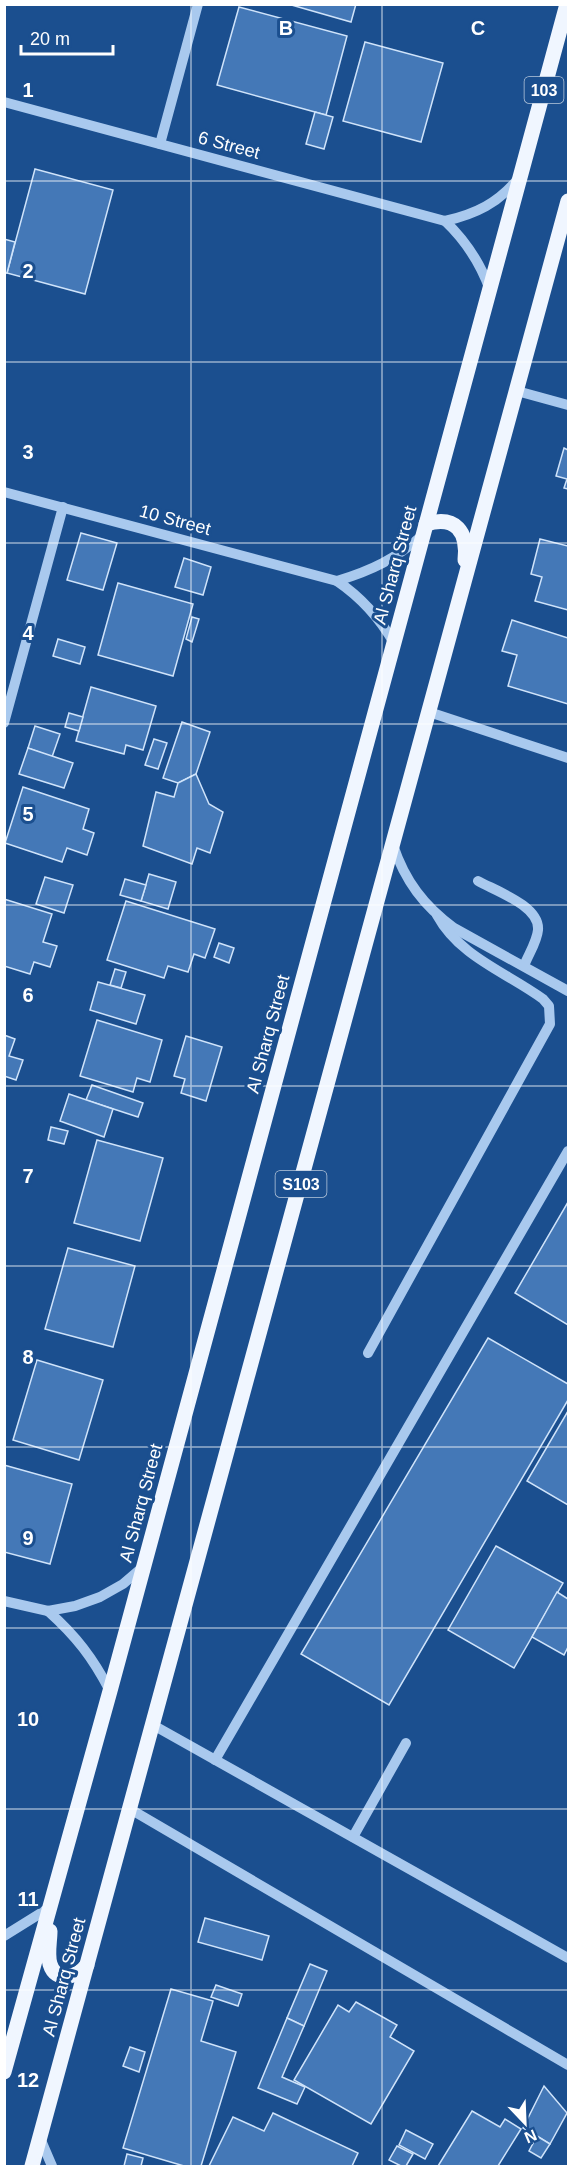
<svg xmlns="http://www.w3.org/2000/svg" width="573" height="2171" font-family="Helvetica,sans-serif">
<rect width="100%" height="100%" fill="#1b4f8f"/>
<g fill="#4478b7" stroke="#cfe3fa" stroke-width="1.5">
<path d="M288,4h68l-5,18z"/>
<path d="M239,7l108,29 -21,79 -109,-30z"/>
<path d="M365,42l78,21 -22,79 -78,-21z"/>
<path d="M315,112l18,5 -9,32 -18,-5z"/>
<path d="M35,169l78,21 -28,104 -78,-21z"/>
<path d="M4,239l11,3 -8,31h-3z"/>
<path d="M564,448l4,2v39l-4,-1 3,-9 -11,-3z"/>
<path d="M81,533l36,10 -14,47 -36,-10z"/>
<path d="M540,539l28,7v64l-33,-9 7,-24 -11,-3z"/>
<path d="M184,558l27,9 -8,28 -28,-8z"/>
<path d="M118,583l75,21 -20,72 -75,-21z"/>
<path d="M192,617l7,2 -7,23 -6,-3z"/>
<path d="M512,620l56,18v66l-60,-18 9,-31 -15,-4z"/>
<path d="M58,639l27,8 -5,17 -27,-8z"/>
<path d="M91,687l65,19 -13,44 -17,-5 -2,9 -48,-13z"/>
<path d="M69,713l14,4 -4,14 -14,-4z"/>
<path d="M182,722l28,10 -14,42 -18,9 -15,-5z"/>
<path d="M35,726l25,8 -8,23 -24,-9z"/>
<path d="M154,739l13,4 -9,26 -13,-4z"/>
<path d="M28,748l45,15 -9,25 -45,-14z"/>
<path d="M196,774l13,30 14,8 -13,41 -13,-5 -5,16 -49,-18 13,-54 18,5 4,-14z"/>
<path d="M23,787l66,22 -6,20 11,4 -7,22 -20,-7 -5,14 -57,-19z"/>
<path d="M149,874l27,8 -8,27 -27,-8z"/>
<path d="M45,877l28,8 -9,28 -28,-9z"/>
<path d="M125,879l21,6 -5,16 -21,-6z"/>
<path d="M4,899l48,15 -9,28 14,4 -7,21 -16,-5 -4,12 -26,-8z"/>
<path d="M126,901l89,28 -10,29 -11,-4 -6,18 -20,-6 -4,12 -57,-18z"/>
<path d="M219,943l15,5 -5,15 -15,-6z"/>
<path d="M115,969l11,3 -5,16 -11,-3z"/>
<path d="M98,982l47,13 -9,29 -46,-14z"/>
<path d="M97,1020l65,20 -12,42 -13,-4 -4,14 -53,-16z"/>
<path d="M4,1035l11,4 -6,17 14,4 -7,20 -12,-4z"/>
<path d="M186,1036l36,11 -16,54 -25,-8 4,-14 -11,-3z"/>
<path d="M92,1085l51,18 -5,14 -52,-17z"/>
<path d="M69,1094l44,15 -9,28 -44,-16z"/>
<path d="M51,1127l17,4 -4,13 -16,-4z"/>
<path d="M97,1140l66,18 -23,83 -66,-18z"/>
<path d="M568,1202v123l-53,-32z"/>
<path d="M68,1248l67,18 -22,81 -68,-18z"/>
<path d="M488,1338l80,46v16l-179,305 -88,-51z"/>
<path d="M37,1360l66,20 -24,80 -66,-20z"/>
<path d="M568,1411v94l-41,-24z"/>
<path d="M4,1465l68,19 -22,80 -46,-12z"/>
<path d="M496,1546l67,37 -49,85 -66,-38z"/>
<path d="M557,1592l11,7v48l-4,8 -32,-18z"/>
<path d="M205,1918l64,18 -7,24 -64,-18z"/>
<path d="M310,1964l17,7 -23,55 -17,-8z"/>
<path d="M216,1985l26,9 -4,12 -27,-9z"/>
<path d="M171,1989l42,12 -12,40 35,11 -35,114h-17l-61,-18z"/>
<path d="M356,2002l41,23 -7,12 24,14 -43,73 -77,-44 44,-75 11,7z"/>
<path d="M287,2018l17,8 -22,51 23,10 -8,17 -39,-16z"/>
<path d="M130,2047l15,5 -6,20 -16,-6z"/>
<path d="M544,2086l23,27 -17,31 -27,-16z"/>
<path d="M472,2111l28,16 5,-8 16,10 -23,37h-60z"/>
<path d="M273,2113l85,40 -6,13h-143l24,-49 31,14z"/>
<path d="M406,2130l27,14 -8,15 -26,-14z"/>
<path d="M537,2136l13,8 -9,14 -12,-7z"/>
<path d="M397,2146l16,8 -7,12h-5l-12,-6z"/>
<path d="M127,2154l16,4 -2,8h-17z"/>
</g>
<g fill="none" stroke-linecap="round" stroke-linejoin="round">
<g stroke="#a9c9ee" stroke-width="10">
<path d="M4,102l441,119c31,-7 53,-18 73,-42"/>
<path d="M160,144l38,-140"/>
<path d="M445,221c21,20 35,41 45,69"/>
<path d="M517,391l51,14"/>
<path d="M4,492l333,89c25,17 42,36 57,62"/>
<path d="M337,581c36,-11 58,-22 86,-46"/>
<path d="M429,712l139,46"/>
<path d="M4,723l59,-216"/>
<path d="M393,845c12,36 31,61 61,83l114,63"/>
<path d="M478,881c18,10 62,25 60,49 -1,12 -10,25 -14,36"/>
<path d="M368,1353l182,-329 -1,-18 -6,-7c-37,-27 -83,-42 -106,-84"/>
<path d="M4,1601l44,10 27,-5 25,-9 23,-13 21,-18"/>
<path d="M48,1611c28,25 45,47 62,80"/>
<path d="M153,1725l415,233"/>
<path d="M215,1760l353,-609"/>
<path d="M130,1809l438,256"/>
<path d="M353,1837l53,-94"/>
<path d="M4,1936l45,-28"/>
<path d="M40,2138l12,28"/>
</g>
<g stroke="#f0f6ff" stroke-width="15">
<path d="M426,524c30,-9 42,8 39,36"/>
<path d="M50,1931c0,10 -3,23 0,33 6,20 28,13 37,1"/>
<path d="M4,2072l106,-381 457,-1687"/>
<path d="M32,2166l536,-1965"/>
</g>
</g>
<path fill="none" stroke="#fff" stroke-width="1.5" stroke-opacity="0.55" d="M191,4v2162M382,4v2162M4,181h564M4,362h564M4,543h564M4,724h564M4,905h564M4,1086h564M4,1266h564M4,1447h564M4,1628h564M4,1809h564M4,1990h564"/>
<g text-anchor="middle" dominant-baseline="central" stroke-width="6" stroke-linejoin="round" paint-order="stroke">
<g fill="#1b4f8f" stroke="#bbcadd" stroke-width="1.5">
<rect x="524.5" y="77" width="39" height="26" rx="4.5"/>
<rect x="275.5" y="1171" width="51" height="26" rx="4.5"/>
</g>
<g font-size="16" font-weight="bold" fill="#fff">
<text x="544" y="90">103</text>
<text x="301" y="1184">S103</text>
</g>
<g font-size="18" fill="#fff" stroke="#1b4f8f">
<text transform="translate(229 145) rotate(15)">6 Street</text>
<text transform="translate(175 520) rotate(15)">10 Street</text>
<text transform="translate(395 565) rotate(-75)">Al Sharq Street</text>
<text transform="translate(268 1034) rotate(-75)">Al Sharq Street</text>
<text transform="translate(141 1503) rotate(-75)">Al Sharq Street</text>
<text transform="translate(64 1977) rotate(-75)">Al Sharq Street</text>
</g>
</g>
<g font-size="20" text-anchor="middle" font-weight="bold" fill="#fff" stroke="#1b4f8f" stroke-width="6" stroke-linejoin="round" paint-order="stroke">
<text x="286" y="35">B</text>
<text x="478" y="35">C</text>
<text x="28" y="97">1</text>
<text x="28" y="278">2</text>
<text x="28" y="459">3</text>
<text x="28" y="640">4</text>
<text x="28" y="821">5</text>
<text x="28" y="1002">6</text>
<text x="28" y="1183">7</text>
<text x="28" y="1364">8</text>
<text x="28" y="1545">9</text>
<text x="28" y="1726">10</text>
<text x="28" y="1906">11</text>
<text x="28" y="2087">12</text>
</g>
<rect width="573" height="2171" fill="none" stroke="#ffffff" stroke-width="12"/>
<g transform="translate(525 2123) rotate(157)" stroke="#1b4f8f" stroke-width="4.5" paint-order="stroke">
<path d="M0-4.5L10 22L0 15L-10 22Z" fill="#ffffff"/>
<text y="-9" font-size="16" font-weight="bold" text-anchor="middle" fill="#ffffff">N</text>
</g>
<path d="M21 45v9h92v-9" fill="none" stroke="#ffffff" stroke-width="3"/>
<text x="30" y="45" font-size="18" fill="#ffffff" stroke="#1b4f8f" stroke-width="4.5" paint-order="stroke">20 m</text>
</svg>
